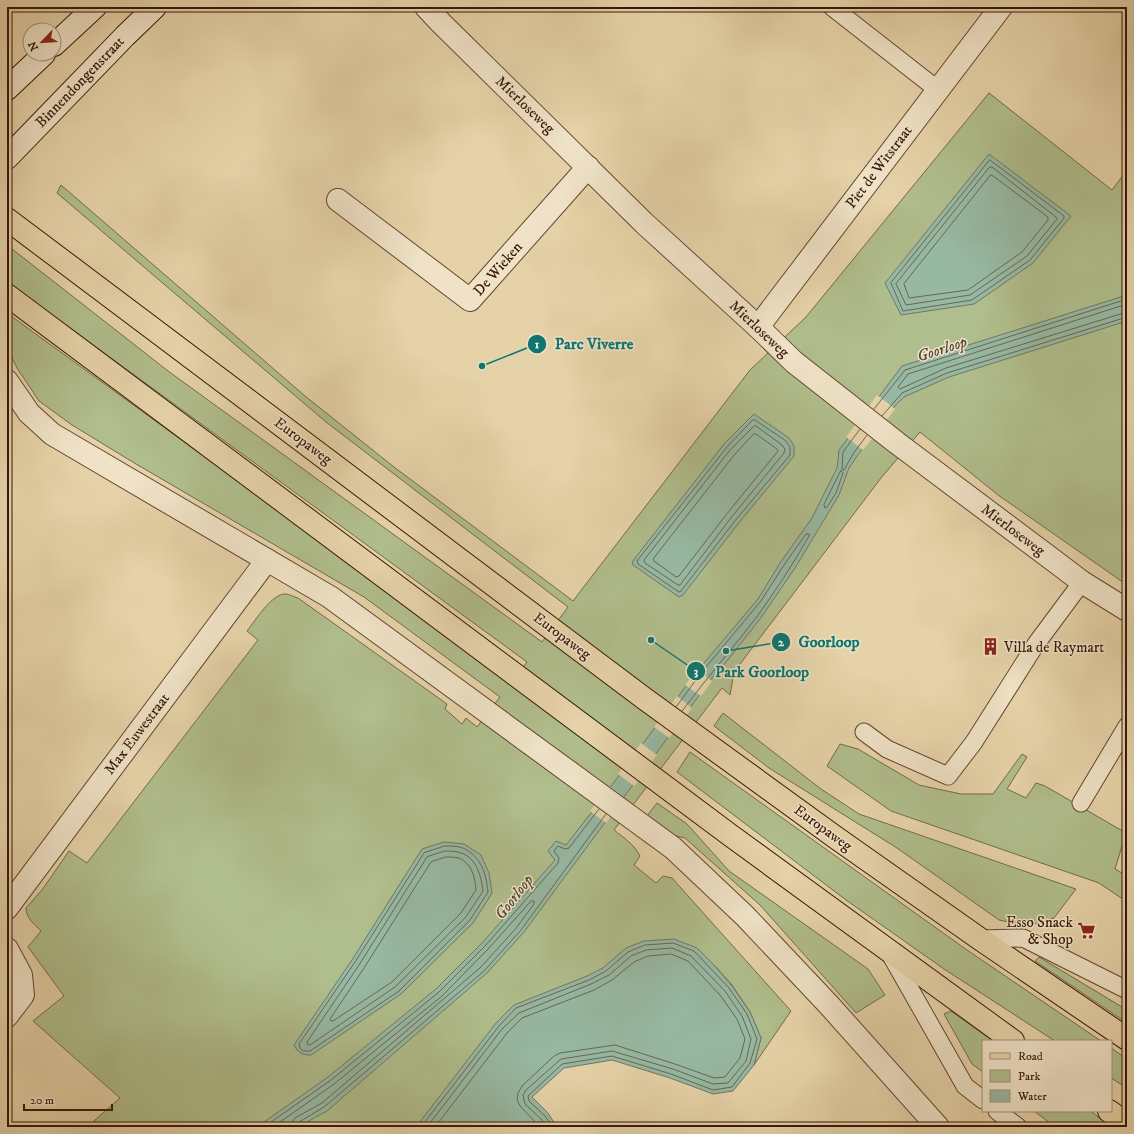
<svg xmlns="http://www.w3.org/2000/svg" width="1134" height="1134" font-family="'IM FELL DW Pica',serif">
<rect width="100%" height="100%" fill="#e6d2a8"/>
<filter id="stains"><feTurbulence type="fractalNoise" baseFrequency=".005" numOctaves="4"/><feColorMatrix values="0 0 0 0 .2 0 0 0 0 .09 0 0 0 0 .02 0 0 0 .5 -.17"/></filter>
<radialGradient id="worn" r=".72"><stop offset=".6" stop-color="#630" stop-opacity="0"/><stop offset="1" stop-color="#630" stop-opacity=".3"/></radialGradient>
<g fill="#b0bd8c" stroke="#746a4a">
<path d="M989,93l123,97 15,-20v415l-129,-90 -78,-63 -39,46 -147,194 -4,23 -8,-7 -108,142c10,8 20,14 26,26l-6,9 22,18 7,-7 9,2 119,133 -37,54 7,-27 -11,-26 -18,-27 -18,-20 -242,162h-385l33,-29 -87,-77 31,-25 -36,-49 13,-16c-7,-7 -15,-13 -15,-23l16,-18 27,-39 18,12 171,-223 -11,-9c8,-10 25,-38 39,-37 3,0 8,3 12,4l149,106 -2,5 17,15 4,-6 11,9 23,-30 -136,-100 -228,-133 -64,-39 -33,-24 -22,-33 -10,-20v-35l246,179 257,192 17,-22 -520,-380v-37l161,126 374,271 26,-35 -242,-185 -269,-229 4,-8 244,211 89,71 179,134 177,-231 56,-53z"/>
<path d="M723,713l98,76 38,25 217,75 -22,29 -27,8 -28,-6 -102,-72 -128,-80 -55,-42z"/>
<path d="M840,744l18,5 61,36 42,9h32l29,-40 5,3 -20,32 19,9 10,-15 9,3 81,47 -11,36 12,7v26l-28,-19 -208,-72 -64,-45z"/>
<path d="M690,752l277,198 134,91h-46l-111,-72 -98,-69 -169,-128z"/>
<path d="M657,803l30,21 42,47 139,98 17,26 -29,18 -96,-108 -75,-67 -17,-4 -21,-18z"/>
<path d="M1039,957l88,53v13l-92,-62z"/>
<path d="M951,1011l42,30h-10v31l-11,-8 -28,-50z"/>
<path d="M1111,1048l16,11v29l-16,-10z"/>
<path d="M1034,1111h56l22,16h-57z"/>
</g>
<g fill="#97b8a2" stroke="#717765">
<path d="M989,154l82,62 -38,47 -59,41 -73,11 -16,-32z"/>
<path d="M1127,295v26l-178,56 -45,20 -10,10 -37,49 -8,12 -10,27 -44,73 -35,51 -33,42 -15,17 -188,254 -37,41 -160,138 -29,16h-41l71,-50 108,-88 47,-47 72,-82 -7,-9 8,-10 10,4 25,-32 107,-143 60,-71 22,-36 32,-45 25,-50 2,-18 63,-84z"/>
<path d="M754,414l35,24 5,8v10l-56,68 -55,71 -4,2 -46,-32 -1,-3 92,-118z"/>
<path d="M444,842l20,2 17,11 8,18 3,20 -19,30 -72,71 -90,61c-9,0 -13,-2 -17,-10l58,-85 70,-111z"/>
<path d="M674,939l23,9 17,17 18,21 18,26 11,26 -7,27 -21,26 -20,3 -43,-16 -58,-18 -48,8 -32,29 16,16 9,14h-141l80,-104 18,-18 73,-29 16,-8 23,-20 18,-7z"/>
</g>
<g fill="#e6d2a8">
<path d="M877,395l18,14 -32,41 -17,-13z"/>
<path d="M697,669l15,12 -11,15 -16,-11z"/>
<path d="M677,696l15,12 -23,30 -15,-11z"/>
<path d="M641,743l16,12 -23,31 -16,-12z"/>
<path d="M609,786l16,12 -19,25 -16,-12z"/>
</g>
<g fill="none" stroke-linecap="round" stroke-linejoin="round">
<g stroke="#676756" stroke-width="1">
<path d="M990,160l74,56v2l-34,42 -58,40 -69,11 -12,-28z"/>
<path d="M990,167h2l64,50 1,2 -30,37 -57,39 -64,10 -10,-21z"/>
<path d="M991,175l2,1 55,41v3l-26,32 -54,38 -59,8 -5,-14z"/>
<path d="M1127,304l-219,70 -10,13 2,2 46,-21 181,-56"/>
<path d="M874,409l31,-39 222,-71"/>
<path d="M882,416l20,-23 45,-20 180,-56"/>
<path d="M753,420h2l31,21 4,6v8l-56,67 -53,69 -2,1 -41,-28 -1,-3 90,-114z"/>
<path d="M756,426l26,19 3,4 -1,4 -54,66 -50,66h-2l-33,-22 -1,-3 86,-110 23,-23z"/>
<path d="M860,429l-17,23 -1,18h2l9,-16 14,-19"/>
<path d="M754,434h2l21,15 1,2 -52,64 -47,61 -3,1 -22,-16 -1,-2 82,-105z"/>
<path d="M841,471l2,2 -7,20 -9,14 -2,1 -1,-3z"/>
<path d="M676,707l25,-34 60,-72 23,-36 22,-31h3v2c-16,28 -34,56 -53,82 -24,31 -50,61 -74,93"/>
<path d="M445,846c6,0 13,0 18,2 19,9 23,26 25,44l-18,28 -71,71 -89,60h-7l-3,-3 -1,-4 56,-82 69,-109z"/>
<path d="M445,851c5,0 11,0 16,2 16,5 20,23 22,38l-17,26 -71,70 -85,58h-2l-1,-3 52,-77 68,-108z"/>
<path d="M446,857c4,0 9,0 13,1 13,5 16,20 17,32l-15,23 -69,69 -59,39h-2l-1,-2 34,-51 67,-106z"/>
<path d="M264,1127l67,-47 108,-88 47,-47 72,-82 1,-5 -5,-7 4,-5 7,3 4,-1 30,-39"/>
<path d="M273,1127l61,-43 108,-88 47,-48 42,-47h3v3l-17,23 -36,40 -159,136 -27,15 -3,4v5"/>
<path d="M297,1127l2,-5 25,-15 160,-136 37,-41 85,-116"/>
<path d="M421,1127l78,-101 17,-18 73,-28 17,-9 22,-19 17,-7 28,-2 21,8 35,37 18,26 10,25 -7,24 -18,24 -19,3 -42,-16 -59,-18 -50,8 -34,32 1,5 16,15 8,11"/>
<path d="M427,1127l75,-98 17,-16 72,-29 18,-9 22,-19 15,-6 26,-2 19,8 34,35 17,25 9,23 -5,22 -18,22 -15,1 -40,-15 -61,-18 -51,8 -35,31 -3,5 2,9 16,15 6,8"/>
<path d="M435,1127l72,-94 15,-15 72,-28 18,-10 22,-18 14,-6 23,-2 17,7 32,34 17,24 8,20 -5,19 -15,19 -11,1 -39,-14 -60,-19 -55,8 -6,3 -32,30 -4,7 -1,7 3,6 20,21"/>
</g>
<defs>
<g id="service">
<path d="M832,7l106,83"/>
<path d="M864,732l23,17 61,27 26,-34 62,-98 46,-62"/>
<path d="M1081,803l46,-77"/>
<path d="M980,939l43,-1 104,52"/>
<path d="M889,952l76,134 18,14"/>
<path d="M997,1111l21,16"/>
</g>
<g id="minor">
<path d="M426,7l15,16 203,200 114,104 36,35 103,81 164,123 21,16 45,28"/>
<path d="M338,200l132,100 118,-133"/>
<path d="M758,327l243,-320"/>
<path d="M7,381l22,32 23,21 278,163 343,251 72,68 84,89 109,122"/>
<path d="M7,908l260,-348"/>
<path d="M7,949l14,26 2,20 -16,21"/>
</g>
<g id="secondary">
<path d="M54,45l41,-38"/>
<path d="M7,89l37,-35"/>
<path d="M7,158l118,-122 30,-29"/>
</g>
<g id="primary">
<path d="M7,219l638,480 190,138 145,102 147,100"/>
<path d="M7,295l723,540 283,206"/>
<path d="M1109,1111l18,13"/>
</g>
</defs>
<use href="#service" stroke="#634531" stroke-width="19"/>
<use href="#minor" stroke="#634531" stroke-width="24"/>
<use href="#secondary" stroke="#371609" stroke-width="24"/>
<use href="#primary" stroke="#371609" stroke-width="24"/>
<use href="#service" stroke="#efe2c6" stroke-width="17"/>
<use href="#minor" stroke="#efe2c6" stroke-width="22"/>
<use href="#secondary" stroke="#efe2c6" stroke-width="22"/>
<use href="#primary" stroke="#e6d2a8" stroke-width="22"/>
</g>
<defs>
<symbol id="building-bare" viewBox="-9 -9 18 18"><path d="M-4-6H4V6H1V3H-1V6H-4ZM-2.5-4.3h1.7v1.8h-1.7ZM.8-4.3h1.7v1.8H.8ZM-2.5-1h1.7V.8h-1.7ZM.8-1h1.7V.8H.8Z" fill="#8f2418" stroke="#efe2c6" stroke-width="2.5" paint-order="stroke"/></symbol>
<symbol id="supermarket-bare" viewBox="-9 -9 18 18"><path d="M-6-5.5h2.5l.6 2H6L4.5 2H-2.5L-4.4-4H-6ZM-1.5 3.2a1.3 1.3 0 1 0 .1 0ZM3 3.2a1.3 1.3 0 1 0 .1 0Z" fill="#8f2418" stroke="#efe2c6" stroke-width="2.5" paint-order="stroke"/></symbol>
</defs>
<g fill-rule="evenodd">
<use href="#building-bare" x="978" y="634" width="25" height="25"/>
<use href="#supermarket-bare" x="1074" y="918" width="25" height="25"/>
</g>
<g text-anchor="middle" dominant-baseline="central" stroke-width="3" stroke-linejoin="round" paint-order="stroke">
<g font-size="15" fill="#371609" stroke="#efe2c6">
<text transform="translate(80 82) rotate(-46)">Binnendongenstraat</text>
<text transform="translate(525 105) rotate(44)">Mierloseweg</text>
<text transform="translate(879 167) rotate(-53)">Piet de Witstraat</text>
<text transform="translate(498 269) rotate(-49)">De Wieken</text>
<text transform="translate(759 329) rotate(43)">Mierloseweg</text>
<text transform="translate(303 441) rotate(37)">Europaweg</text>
<text transform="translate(1013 530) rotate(37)">Mierloseweg</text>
<text transform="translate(562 636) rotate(37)">Europaweg</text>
<text transform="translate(137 734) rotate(-53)">Max Euwestraat</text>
<text transform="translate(823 828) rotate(36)">Europaweg</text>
</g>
<g font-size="15" fill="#371609" stroke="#efe2c6" text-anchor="start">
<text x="1004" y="647">Villa de Raymart</text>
<text x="1073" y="922" text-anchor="end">Esso Snack<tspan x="1073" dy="17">&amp; Shop</tspan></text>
</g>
<g font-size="16" font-style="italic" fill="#544737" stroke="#efe2c6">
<text transform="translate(942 349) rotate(-18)">Goorloop</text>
<text transform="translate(514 897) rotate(-52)">Goorloop</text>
</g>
</g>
<path fill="none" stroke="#0f766e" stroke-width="1.5" d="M482 366L537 344M726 651L781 642M651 640L696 671"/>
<g fill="#0f766e" stroke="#efe2c6" stroke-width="1.5">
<circle cx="482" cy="366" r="4"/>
<circle cx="726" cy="651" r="4"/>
<circle cx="651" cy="640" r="4"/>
<circle cx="537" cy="344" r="10"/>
<circle cx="781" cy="642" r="10"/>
<circle cx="696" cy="671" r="10"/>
</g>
<g font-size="12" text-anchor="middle" font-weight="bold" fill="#fff">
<text x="537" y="348">1</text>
<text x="781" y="646">2</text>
<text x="696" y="675">3</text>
</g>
<g font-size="16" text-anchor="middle" font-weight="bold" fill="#0f766e" stroke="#efe2c6" stroke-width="3" stroke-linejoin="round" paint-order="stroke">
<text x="594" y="349">Parc Viverre</text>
<text x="829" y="647">Goorloop</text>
<text x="762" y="677">Park Goorloop</text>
</g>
<rect width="1134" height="1134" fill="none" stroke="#e6d2a8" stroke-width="24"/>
<rect x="8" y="8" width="1118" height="1118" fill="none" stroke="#371609" stroke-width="2"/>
<rect x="12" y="12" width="1110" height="1110" fill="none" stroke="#371609"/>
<rect x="982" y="1040" width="130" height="72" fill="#efe2c6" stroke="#a5907a"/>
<rect x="990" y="1053" width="20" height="6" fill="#e6d2a8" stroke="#a5907a"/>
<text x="1018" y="1060" font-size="12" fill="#371609">Road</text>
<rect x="990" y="1070" width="20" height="12" fill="#b0bd8c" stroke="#a5907a"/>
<text x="1018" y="1080" font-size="12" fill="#371609">Park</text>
<rect x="990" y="1090" width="20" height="12" fill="#97b8a2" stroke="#a5907a"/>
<text x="1018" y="1100" font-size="12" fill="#371609">Water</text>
<g transform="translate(42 42) rotate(245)"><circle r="19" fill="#efe2c6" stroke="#a5907a"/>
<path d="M0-3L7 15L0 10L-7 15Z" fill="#8f2418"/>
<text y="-6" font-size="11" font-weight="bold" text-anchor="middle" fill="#371609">N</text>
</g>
<path d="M24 1104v6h88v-6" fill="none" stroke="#371609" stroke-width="2"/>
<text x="30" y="1104" font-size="12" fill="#371609" stroke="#efe2c6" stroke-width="3" paint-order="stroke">20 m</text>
<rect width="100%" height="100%" filter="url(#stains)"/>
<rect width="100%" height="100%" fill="url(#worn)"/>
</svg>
